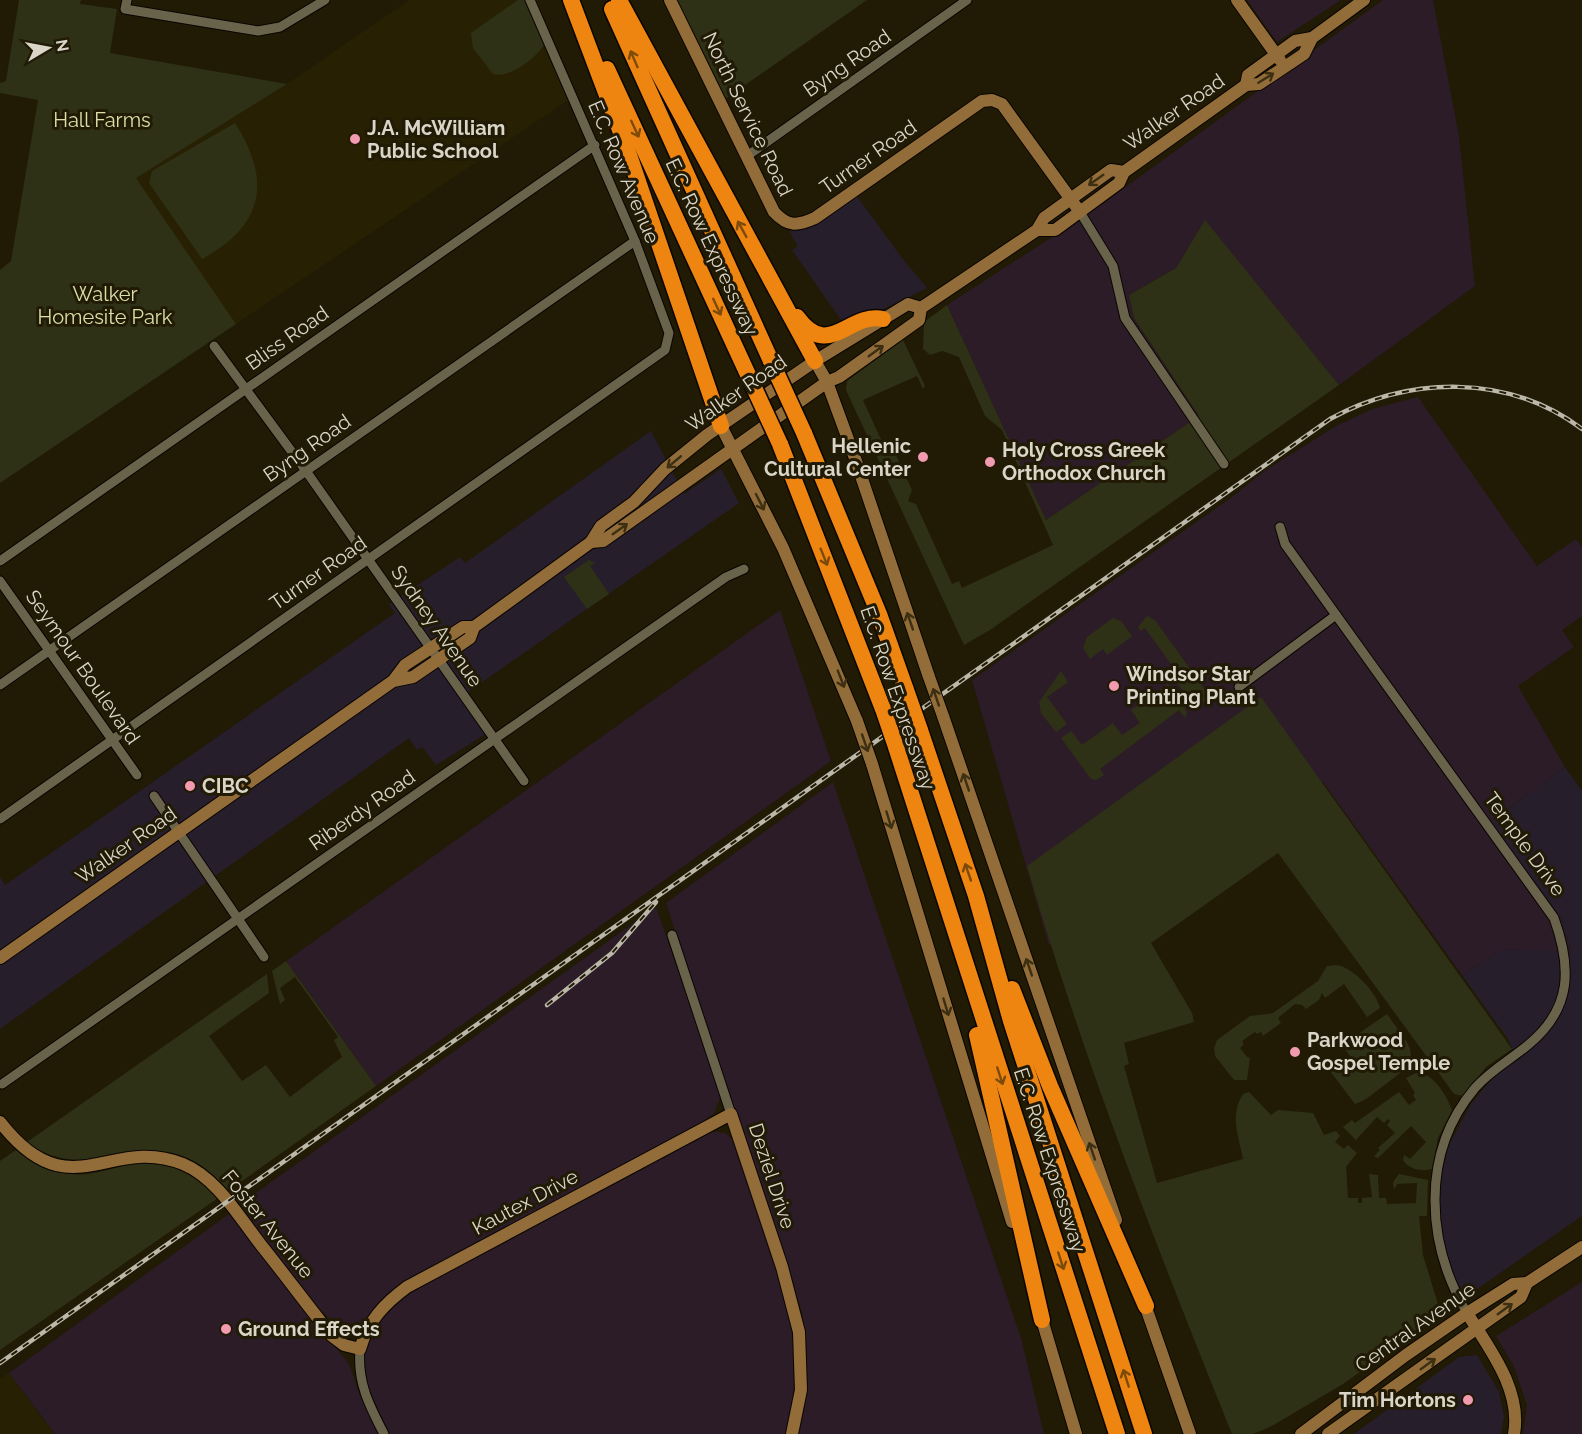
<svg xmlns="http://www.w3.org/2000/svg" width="1582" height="1434" font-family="Raleway,sans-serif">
<rect width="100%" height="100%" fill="#211a05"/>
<g fill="#271e2c">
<path d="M856,195l46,63 25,30 -81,39 -54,-77 6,-4 -9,-15 18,-2z"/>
<path d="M651,431l33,63 37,-25 18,34 -271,189 24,38 -56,35 -14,-18 -5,3 -8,-12 -409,291v-152l5,8 3,-2 387,-270 -6,-9 71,-47 5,6z"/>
<path d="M1565,767l17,24v425l-115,80 -8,-8 -17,-43 -3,-34 2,-33 7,-31 23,-43 24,-29 22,-16 -9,-20 -46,-64 40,-26 69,2 -10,-33 -71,-96z"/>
<path d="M1477,1355l22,37 5,25 -3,17h-147l105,-77z"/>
</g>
<g fill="#2c1c27">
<path d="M1247,0h94l-64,42z"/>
<path d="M1383,0h50l26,136 16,150 -136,99 -134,-164 -29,47 -47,27 5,23 65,98 -153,104 -99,-215 147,-95z"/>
<path d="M1418,397l119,169 39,-27 6,8v69l-20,14 12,17 -56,39 47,81 -75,55 71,96 10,34 -69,-3 -40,26 -139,-193 -274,163 -77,-265 260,-183 31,-25 73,-46 36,-17z"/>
<path d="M780,610l51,151 -455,325 -90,-125z"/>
<path d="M833,782l188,556 23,96h-247l9,-50 1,-27 -5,-45 -136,-409z"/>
<path d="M656,907l65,188 -7,18 -17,14 -291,155 -22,16 -27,35 -11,2 -28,-28 -79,-102z"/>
<path d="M710,1131l15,2 12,11 55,171 5,26 -2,62 -8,31h-397l-25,-52v-31l11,-30 23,-23z"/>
<path d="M229,1214l120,150 11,32 19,38h-324l-46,-61z"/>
<path d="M1582,1282v152h-59l4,-29 -13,-38 -18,-31z"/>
</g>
<g fill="#282003">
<path d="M409,0h117l44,99 -334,225 -101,-146 152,-94z"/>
<path d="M9,1373l42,57 3,4h-54v-55z"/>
</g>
<g fill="#2e3116">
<path d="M19,0h62l-1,4 37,5 -7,44 177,31 -151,94 100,146 -236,159v-213l11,-9 27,-161 -38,-7v-10l6,-2z"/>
<path d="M518,0h7l20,43c-7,14 -36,36 -52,31l-20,-26 -2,-15z"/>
<path d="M677,0h190l-142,99z"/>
<path d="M235,123c37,58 29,102 -33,136l-53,-76 3,-12z"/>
<path d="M1205,220l134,165 -349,245 -26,15 -118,-255 1,-9 56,-41 22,46 -2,3 -6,-13 -54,24 20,44 7,-2 22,48 -4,11 8,3 36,80 7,-3 3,7 91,-43 -51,-115 -17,-14 -26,-59 -17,-6 -12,4 -7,-6 1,-27 23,-17 99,215 153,-104 -65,-98 -5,-23 47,-27z"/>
<path d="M589,560l6,3 -5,3 19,28 -22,15 -23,-32z"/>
<path d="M1147,616l8,4 53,74 -2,8c-17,5 -23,-12 -31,-23l4,-4 -34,-47 -5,3 -2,-4z"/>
<path d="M1113,618l8,3 11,15 -25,19 -4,-6 -13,10 -7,-11 4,-11z"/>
<path d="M1061,671l7,11 -21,15 20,27 -11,8 -15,-19 -2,-11z"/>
<path d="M1168,684l19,28 -1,4 -2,1 -5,-7 -79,59 4,6 -8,5 -5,-1 -30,-41 10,-7 11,14 31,-22 9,12 18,-12 -9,-13z"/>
<path d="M1261,697l251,352 -26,18 -23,29 -9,-2 -176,-241 -127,90 41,70 2,9 -70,21 5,21 -5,2 33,117 86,-24c-4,-22 -14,-43 0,-65l6,-2 22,23 7,-5 35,3 11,22 12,-4 4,5 -5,6 9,7 4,-4 9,8 -11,14 2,31h10v5h4v-5l10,-1 -3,-23 9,1 1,23h7l1,6 29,-1 1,-20 -20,1 -3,6 -1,-8 6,-8 29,6 -1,36h-8l4,39 18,59 -98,70 -73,43 -17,7h-21c-75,-186 -149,-375 -205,-568z"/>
<path d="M286,961l90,125 -148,105c-70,-87 -131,4 -201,-49l240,-168 2,19 -60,43 33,45 24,-16 24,32 52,-40 -8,-17 4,-3 -43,-60 -15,11 5,12 -5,4 -8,-33z"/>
<path d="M1336,965c16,1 41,28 44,43l-13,9 -23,-33 -19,14 -3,-5 -3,7 -13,9 -4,-4 -7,-1 -17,14 3,5 -18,13 -2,-4 -4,2 -2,-2 -13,9 2,3 -4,4 7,9 3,1 -3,22h-13l-19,-24 -1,-8 3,-8 33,-24 23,-3 45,-32 9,-15z"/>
<path d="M1387,1014c23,34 40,41 -1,70 -9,6 -20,17 -31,20l-25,-33 20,-15 -8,-11z"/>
<path d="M1418,1072c16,2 29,24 34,38l-14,28 -6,31c-10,3 -24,0 -29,-9l1,-5 6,4 16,-17 -15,-16 -33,32 -4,-2 6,-6 -2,-2 17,-15 -8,-8 3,-4 -2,-2 -4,4 -7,-6 -21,23 -13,-13 9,-7 3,3 44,-31 10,13 7,-5 -3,-5 2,-2 -9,-15z"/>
<path d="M16,1150c17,11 34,22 55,24 19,2 37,-4 55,-9 37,-9 66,7 92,33l-218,152v-189z"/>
</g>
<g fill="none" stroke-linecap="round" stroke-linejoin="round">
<defs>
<g id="street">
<path d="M127,0l-2,9 133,22 22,-4 45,-27"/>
<path d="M747,156l220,-156"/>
<path d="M1080,212l33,54 12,52 99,146"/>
<path d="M214,346l92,125 218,310"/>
<path d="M1280,527l5,17 269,374c18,50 18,91 -26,127 -18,15 -37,25 -53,43 -55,65 -49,156 -8,225"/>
<path d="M0,561l595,-416"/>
<path d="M0,581l137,194"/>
<path d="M0,685l635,-444"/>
<path d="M1239,687l97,-72"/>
<path d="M154,796l110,161"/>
<path d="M0,819l665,-469 4,-17 -34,-92 -105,-241"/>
<path d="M672,935l59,179"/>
<path d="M2,1084l724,-507 18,-8"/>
<path d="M360,1349c-3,33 9,56 24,85"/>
</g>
<g id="secondary">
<path d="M670,0l104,212c14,15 23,14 41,6l167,-117 10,-1 10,4 78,108"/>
<path d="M1237,0l43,60"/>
<path d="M1246,85l2,-10 47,-34 17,-3"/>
<path d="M1037,230h18l64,-47 5,-11 122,-87 13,-1 45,-30 8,-16 52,-38"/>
<path d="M815,361l12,21 29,79 73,216"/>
<path d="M721,426l62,122 74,173"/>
<path d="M591,542l12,-1 224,-159 12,-5 80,-57 2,-12 116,-78 7,-12 67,-48 13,2"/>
<path d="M393,681l20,-4 57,-39 4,-11 117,-85 10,-16 33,-24 31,-33 42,-34 108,-74 93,-57 13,4"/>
<path d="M943,716l173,504"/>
<path d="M872,764l140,458"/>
<path d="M0,958l393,-277 12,-16 58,-38h11"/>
<path d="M0,1122c70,90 109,12 183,42 34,14 56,53 78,81 24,30 47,61 71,91l12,9 16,4c8,-28 24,-45 47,-62l324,-173 51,153 17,65 2,58 -9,44"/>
<path d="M1143,1299l47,135"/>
<path d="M1040,1313l36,121"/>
<path d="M1467,1313c22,35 55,77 47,121"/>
<path d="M1301,1434l105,-79 61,-42 46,-29 14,-1 55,-36"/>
<path d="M1328,1434l193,-137 6,-14"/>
</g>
<g id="highway">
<path d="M571,0l55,146 95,280"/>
<path d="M619,0l196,361"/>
<path d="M612,9l159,352"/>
<path d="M607,69l143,310"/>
<path d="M797,317c32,44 51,-5 86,2"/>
<path d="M804,433l75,181 27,76"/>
<path d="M780,444l103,265"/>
<path d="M920,730l56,166 35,125 133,413"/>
<path d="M896,747l221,687"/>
<path d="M1012,989l38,97 96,220"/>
<path d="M977,1035l65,285"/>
</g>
</defs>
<use href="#street" stroke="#0a0500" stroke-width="11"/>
<use href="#secondary" stroke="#0a0500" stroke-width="14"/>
<use href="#highway" stroke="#0a0500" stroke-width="19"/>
<use href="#street" stroke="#6a634c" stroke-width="9"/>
<use href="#secondary" stroke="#926d3a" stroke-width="12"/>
<use href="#highway" stroke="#ef8511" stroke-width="16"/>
<defs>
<g id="rail">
<path d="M547,1005l65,-52 44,-51"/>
<path d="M0,1363l1330,-944c79,-43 177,-46 252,10"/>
</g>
</defs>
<use href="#rail" stroke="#bbb7a9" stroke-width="4.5"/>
<use href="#rail" stroke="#211a05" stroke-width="2" stroke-dasharray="7" stroke-linecap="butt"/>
<defs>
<g id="secondary-bridge">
<path d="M929,677l14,39"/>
<path d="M857,721l15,43"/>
</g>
<g id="highway-bridge">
<path d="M771,361l33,72"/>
<path d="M750,379l30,65"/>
<path d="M906,690l14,40"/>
<path d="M883,709l13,38"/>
</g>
</defs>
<use href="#secondary-bridge" stroke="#0a0500" stroke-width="14" stroke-linecap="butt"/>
<use href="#highway-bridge" stroke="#0a0500" stroke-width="19" stroke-linecap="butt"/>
<use href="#secondary-bridge" stroke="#926d3a" stroke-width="12"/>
<use href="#highway-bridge" stroke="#ef8511" stroke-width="16"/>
</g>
<defs><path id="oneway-shaft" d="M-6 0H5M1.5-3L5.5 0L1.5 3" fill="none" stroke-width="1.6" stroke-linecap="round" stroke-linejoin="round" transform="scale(1.5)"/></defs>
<g stroke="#7e4a0a">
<use href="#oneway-shaft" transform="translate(634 59) rotate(-113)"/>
<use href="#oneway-shaft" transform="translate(635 129) rotate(65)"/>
<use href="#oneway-shaft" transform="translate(742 229) rotate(-119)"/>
<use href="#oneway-shaft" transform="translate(717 307) rotate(65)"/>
<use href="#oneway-shaft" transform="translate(824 557) rotate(68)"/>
<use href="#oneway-shaft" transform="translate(968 872) rotate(-109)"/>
<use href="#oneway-shaft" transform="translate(1000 1076) rotate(72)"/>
<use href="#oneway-shaft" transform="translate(1061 1261) rotate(72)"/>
<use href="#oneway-shaft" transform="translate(1126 1378) rotate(-108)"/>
</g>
<g stroke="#3d2f12">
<use href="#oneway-shaft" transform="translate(1266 78) rotate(-32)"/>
<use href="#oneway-shaft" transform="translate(1096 180) rotate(145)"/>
<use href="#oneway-shaft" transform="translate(876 351) rotate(-36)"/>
<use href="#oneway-shaft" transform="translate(674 462) rotate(140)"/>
<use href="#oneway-shaft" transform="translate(760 502) rotate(63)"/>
<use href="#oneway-shaft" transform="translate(620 529) rotate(-35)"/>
<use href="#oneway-shaft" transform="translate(910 621) rotate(-109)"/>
<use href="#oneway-shaft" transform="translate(841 679) rotate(69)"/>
<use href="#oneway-shaft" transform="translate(936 697) rotate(-109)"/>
<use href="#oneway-shaft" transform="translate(865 743) rotate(71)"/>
<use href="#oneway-shaft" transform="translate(966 782) rotate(-109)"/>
<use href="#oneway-shaft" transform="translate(889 820) rotate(73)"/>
<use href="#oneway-shaft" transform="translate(1029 967) rotate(-109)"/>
<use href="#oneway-shaft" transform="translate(946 1007) rotate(73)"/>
<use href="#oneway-shaft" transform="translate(1092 1151) rotate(-109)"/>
<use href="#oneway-shaft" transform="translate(1505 1309) rotate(-36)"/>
<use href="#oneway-shaft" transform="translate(1428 1364) rotate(-36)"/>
</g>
<g fill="#f29ab0" stroke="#211a05" stroke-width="2">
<circle cx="355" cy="139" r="6"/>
<circle cx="923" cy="457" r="6"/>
<circle cx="990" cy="462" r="6"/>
<circle cx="1114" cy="686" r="6"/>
<circle cx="190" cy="786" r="6"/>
<circle cx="1295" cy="1052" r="6"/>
<circle cx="226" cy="1329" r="6"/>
<circle cx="1468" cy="1400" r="6"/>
</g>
<g text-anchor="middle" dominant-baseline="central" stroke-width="6" stroke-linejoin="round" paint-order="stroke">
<g font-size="20" fill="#d9d5c8" stroke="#211a05">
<text transform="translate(847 63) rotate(-35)">Byng Road</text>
<text transform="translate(1174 112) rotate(-35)">Walker Road</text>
<text transform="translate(748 114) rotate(64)">North Service Road</text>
<text transform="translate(868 157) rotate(-35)">Turner Road</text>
<text transform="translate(624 172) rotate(67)">E.C. Row Avenue</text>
<text transform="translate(712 247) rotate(65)">E.C. Row Expressway</text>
<text transform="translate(287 338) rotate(-35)">Bliss Road</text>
<text transform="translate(736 393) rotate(-35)">Walker Road</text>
<text transform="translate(307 448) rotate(-35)">Byng Road</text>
<text transform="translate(318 573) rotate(-35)">Turner Road</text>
<text transform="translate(437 626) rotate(55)">Sydney Avenue</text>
<text transform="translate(83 667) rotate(55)">Seymour Boulevard</text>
<text transform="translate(898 698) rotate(71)">E.C. Row Expressway</text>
<text transform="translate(362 810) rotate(-35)">Riberdy Road</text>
<text transform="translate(1525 844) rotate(54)">Temple Drive</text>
<text transform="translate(126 845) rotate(-35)">Walker Road</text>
<text transform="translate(1050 1160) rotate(72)">E.C. Row Expressway</text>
<text transform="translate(772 1176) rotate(72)">Deziel Drive</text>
<text transform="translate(525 1202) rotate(-28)">Kautex Drive</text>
<text transform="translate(268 1224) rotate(51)">Foster Avenue</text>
<text transform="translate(1415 1327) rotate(-35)">Central Avenue</text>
</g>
<g font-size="20" fill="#d9e0a7" stroke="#211a05">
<text x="102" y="120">Hall Farms</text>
<text x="105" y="294">Walker<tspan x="105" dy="23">Homesite Park</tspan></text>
</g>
<g font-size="20" font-weight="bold" fill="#d9d5c8" stroke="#211a05" text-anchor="start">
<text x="367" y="128">J.A. McWilliam<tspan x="367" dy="23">Public School</tspan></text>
<text x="911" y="446" text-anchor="end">Hellenic<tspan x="911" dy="23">Cultural Center</tspan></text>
<text x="1002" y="450">Holy Cross Greek<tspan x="1002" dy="23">Orthodox Church</tspan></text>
<text x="1126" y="674">Windsor Star<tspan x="1126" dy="23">Printing Plant</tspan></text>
<text x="202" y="786">CIBC</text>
<text x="1307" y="1040">Parkwood<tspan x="1307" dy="23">Gospel Temple</tspan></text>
<text x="238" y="1329">Ground Effects</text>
<text x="1456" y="1400" text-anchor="end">Tim Hortons</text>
</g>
</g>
<g transform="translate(48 48) rotate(80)" stroke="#211a05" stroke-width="4.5" paint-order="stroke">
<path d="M0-4.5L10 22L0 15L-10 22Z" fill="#d9d5c8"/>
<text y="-9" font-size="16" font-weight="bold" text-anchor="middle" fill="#d9d5c8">N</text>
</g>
</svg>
